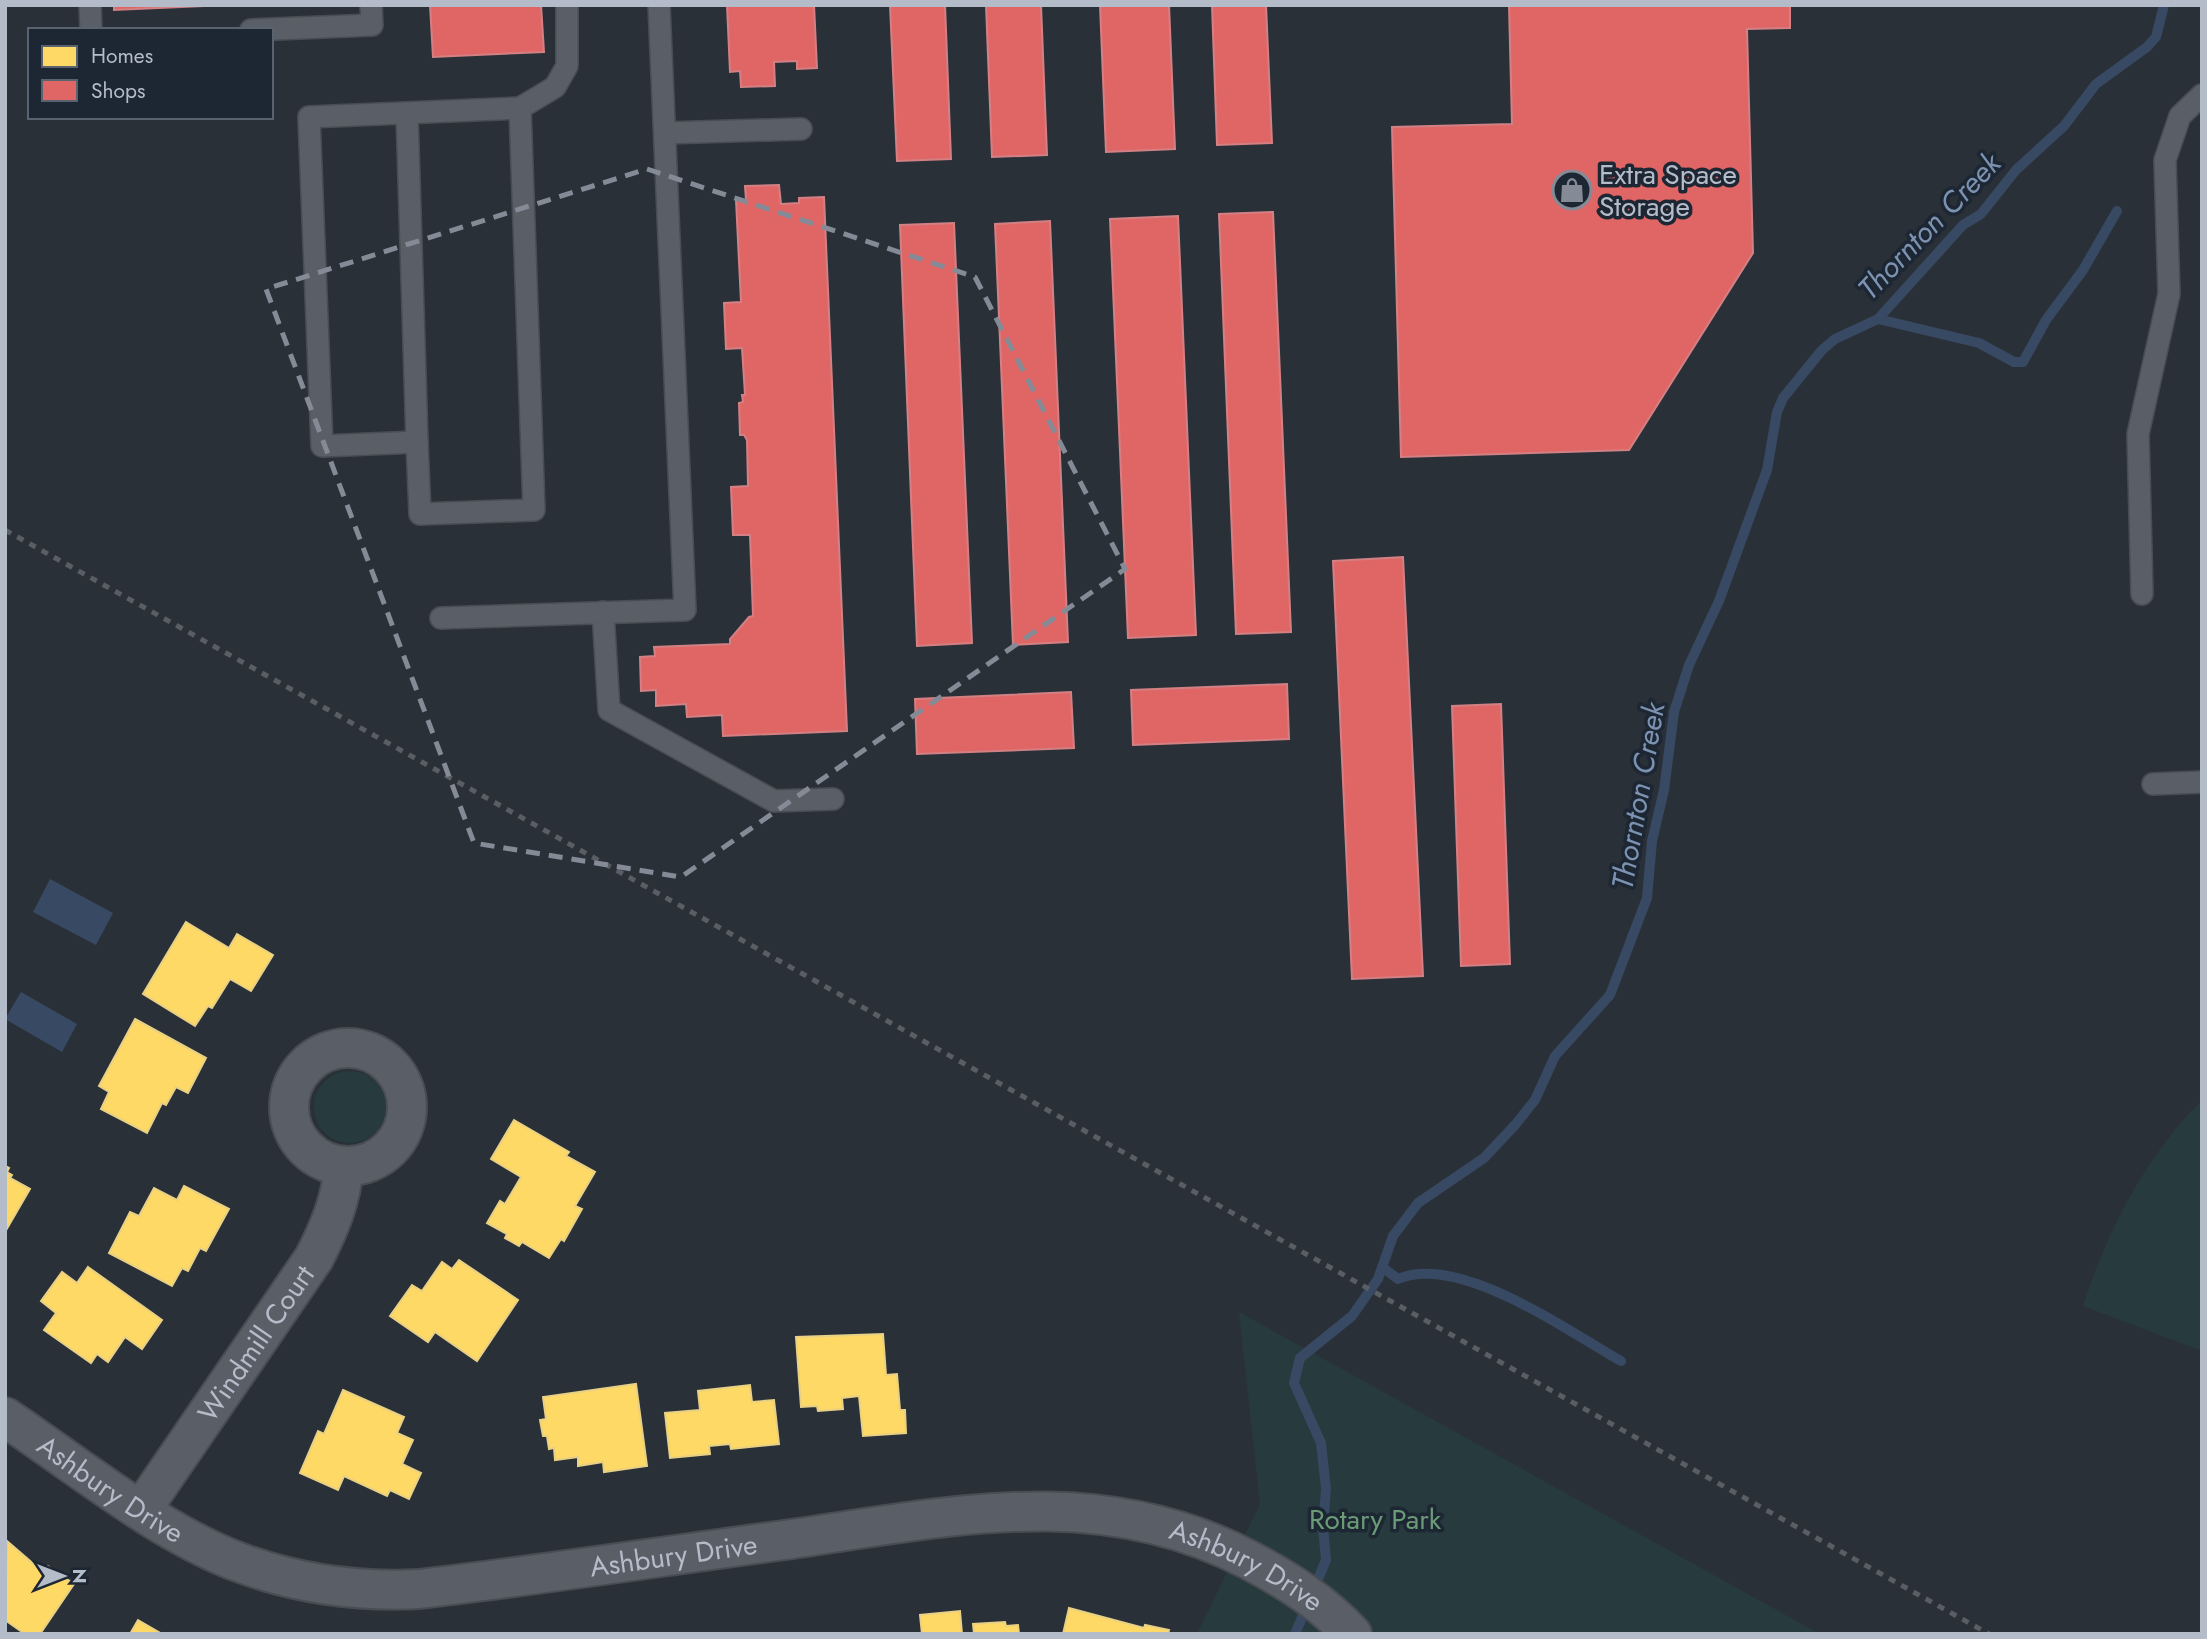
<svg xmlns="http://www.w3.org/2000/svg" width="2207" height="1639" font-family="Jost,sans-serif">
<rect width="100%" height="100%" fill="#2a3038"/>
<g fill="#273a3e">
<circle cx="350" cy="1107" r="36"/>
<path d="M2202,1100v251l-119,-45c24,-75 62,-149 119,-206z"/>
<path d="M1239,1312l581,322h-623l63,-130z"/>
</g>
<g fill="#384963">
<path d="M50,879l63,34 -17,32 -63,-33z"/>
<path d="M21,992l56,32 -15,28 -57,-33z"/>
</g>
<g fill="#ffd966" stroke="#e8d084" stroke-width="2">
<path d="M186,922l43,26 8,-14 36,21 -22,36 -21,-12 -18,29 -4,-2 -13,20 -52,-32z"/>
<path d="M135,1019l71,39 -18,35 -12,-6 -10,18 -4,-2 -15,30 -46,-24 8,-17 -10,-6z"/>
<path d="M514,1120l55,32 -3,4 29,16 -20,34 7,3 -18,32 -3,-2 -12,19 -27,-16 -3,4 -14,-8 2,-4 -20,-11 13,-22 5,3 16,-27 -30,-18z"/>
<path d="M5,1166l4,2 -2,4 5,3 -2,3 20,11 -25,43z"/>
<path d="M184,1186l45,23 -23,42 -6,-3 -12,23 -6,-3 -10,18 -63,-33 21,-41 9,4 15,-28 23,12z"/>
<path d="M459,1260l59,40 -41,61 -42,-29 -7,10 -38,-26 22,-31 10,6 20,-29 10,7z"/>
<path d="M88,1267l74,53 -20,29 -17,-12 -17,25 -11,-8 -6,9 -47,-33 12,-17 -15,-12 21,-29 15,11z"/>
<path d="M883,1334l3,41 11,-1 3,36h5l1,23 -43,3 -4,-40 -17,2 1,11 -25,2 -1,-5 -16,1 -5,-70z"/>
<path d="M636,1384l11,82 -43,6 -1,-10 -25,4v-9l-23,3 -1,-12 -5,1 -2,-13h-4l-3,-16 6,-1 -3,-22z"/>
<path d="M750,1385l2,17 22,-2 5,44 -48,5 -1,-5 -21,2 1,8 -40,4 -5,-45 35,-3 -2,-19z"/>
<path d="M343,1390l61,27 -7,16 16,7 -11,24 19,9 -12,26 -19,-9 -3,6 -43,-20 -6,14 -38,-17 18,-42 6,3z"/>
<path d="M7,1541l36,31 5,-6 26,18 -34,50h-15l-20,-14z"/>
<path d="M1069,1608l75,20 1,-3 24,5 -1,4h-105z"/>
<path d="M960,1611l2,23h-40l-2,-19z"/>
<path d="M138,1620l24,14h-32z"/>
<path d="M1005,1622l1,4 12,-1 1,9h-45l-1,-10z"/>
</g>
<g fill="#e06666" stroke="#d38084" stroke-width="2">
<path d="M114,5h113l-113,5z"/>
<path d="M430,5h111l3,47 -111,5z"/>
<path d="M727,5h87l3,63 -20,1v-8l-23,1 1,24 -34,1 -1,-16 -10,1z"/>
<path d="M890,5h55l6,154 -54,2z"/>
<path d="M986,5h55l6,150 -55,2z"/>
<path d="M1100,5h69l6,144 -69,3z"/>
<path d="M1212,5h54l6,138 -55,2z"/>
<path d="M1509,5h281v23l-43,1 6,224 -124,197 -228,7 -9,-330 120,-3z"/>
<path d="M779,185l2,19 18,-1v-5l25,-1 23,534 -124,5 -1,-21 -35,2 -1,-13 -30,2v-16l-15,1 -1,-34 15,-1 -1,-9 76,-3v-5l19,-22 4,-1 -3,-81h-17l-2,-48 17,-1 -1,-46 -3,-5h-4l-1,-32 4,-1 -1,-7h3l-3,-47 -16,1 -2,-46 17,-1 -5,-102h10l-1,-14z"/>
<path d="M1273,212l18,420 -55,2 -17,-420z"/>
<path d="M1178,216l18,419 -68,3 -18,-419z"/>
<path d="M1050,221l18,421 -55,3 -18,-421z"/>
<path d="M954,223l18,420 -55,3 -17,-421z"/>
<path d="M1403,557l20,419 -71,3 -19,-418z"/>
<path d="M1287,684l2,55 -156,6 -2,-55z"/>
<path d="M1071,692l3,56 -157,6 -2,-55z"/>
<path d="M1501,704l9,260 -49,2 -9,-260z"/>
</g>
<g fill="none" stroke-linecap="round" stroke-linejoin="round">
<g stroke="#384963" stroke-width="10">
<path d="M1878,319l101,24 35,19h9l23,-42 37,-50 34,-59"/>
<path d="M1382,1267l16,12c61,-26 168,51 223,82"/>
<path d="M1295,1634l31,-74 -3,-33 3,-38 -5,-46 -27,-60 6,-25 52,-42 26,-37 15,-43 25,-33 66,-45 31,-33 20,-25 20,-44 55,-61 37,-97 5,-57 12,-51 10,-78 15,-47 30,-64 48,-131 10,-58 6,-14 39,-48 13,-11 43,-20 85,-94 18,-11 35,-44 48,-44 32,-42 51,-37 9,-10 8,-32"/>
</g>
<defs>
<g id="lane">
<path d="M90,5l1,25"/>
<path d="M251,30l121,-5 -1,-20"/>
<path d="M407,113l10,329 -95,4 -13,-329 211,-9 35,-21 12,-21v-61"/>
<path d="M665,133l136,-4"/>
<path d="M417,442l3,72 114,-4 -14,-402"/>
<path d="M2142,594l-4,-160 31,-140 -4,-134 15,-44 22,-21"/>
<path d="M603,612l6,98 165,91 59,-2"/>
<path d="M441,618l244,-8 -26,-605"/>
<path d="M2153,784l49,-2"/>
</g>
<g id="street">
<circle cx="348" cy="1107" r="59"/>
<path id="s1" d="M5,1417c72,48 156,117 236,146 57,21 118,29 178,26 120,-14 239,-32 358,-48 162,-22 318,-62 472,19 38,20 73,42 103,74"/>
<path id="s2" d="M142,1509l172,-251c16,-31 27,-58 30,-92"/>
</g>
</defs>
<use href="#lane" stroke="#484c53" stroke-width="24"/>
<use href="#street" stroke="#484c53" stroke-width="42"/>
<use href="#lane" stroke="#5a5e66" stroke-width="21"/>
<use href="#street" stroke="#5a5e66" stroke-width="38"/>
<path stroke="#595d64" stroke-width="5" stroke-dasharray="7 7" stroke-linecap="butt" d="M5,530l1984,1104"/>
</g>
<path fill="none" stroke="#848b96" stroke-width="5" stroke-dasharray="14 9" stroke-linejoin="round" d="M647,169l328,108 150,292 -444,308 -207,-34 -208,-554z"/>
<defs>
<symbol id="shop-ring" viewBox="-11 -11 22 22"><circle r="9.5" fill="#1d2633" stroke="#848b96" stroke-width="1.5"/><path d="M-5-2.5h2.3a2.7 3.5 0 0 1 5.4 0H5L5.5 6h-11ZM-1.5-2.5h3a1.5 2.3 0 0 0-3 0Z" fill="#848b96"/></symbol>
</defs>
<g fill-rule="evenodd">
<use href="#shop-ring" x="1550" y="168" width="44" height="44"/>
</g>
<g text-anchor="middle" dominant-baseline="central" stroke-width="7" stroke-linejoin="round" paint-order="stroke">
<g font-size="28" fill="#b4bcc9" stroke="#1d2633" text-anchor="start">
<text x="1599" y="174">Extra Space<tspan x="1599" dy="32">Storage</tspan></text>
</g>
<g font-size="28" fill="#b4bcc9" stroke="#1d2633">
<text stroke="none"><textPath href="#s2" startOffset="201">Windmill Court</textPath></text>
<text stroke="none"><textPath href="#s1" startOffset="128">Ashbury Drive</textPath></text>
<text stroke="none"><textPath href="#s1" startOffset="716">Ashbury Drive</textPath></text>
<text stroke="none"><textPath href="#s1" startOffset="1302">Ashbury Drive</textPath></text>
</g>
<g font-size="28" fill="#6b9a76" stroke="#1d2633">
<text x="1375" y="1519">Rotary Park</text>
</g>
<g font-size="30" font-style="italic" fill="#7c92b1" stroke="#1d2633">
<text transform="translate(1929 226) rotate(-46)">Thornton Creek</text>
<text transform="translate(1638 796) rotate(-80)">Thornton Creek</text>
</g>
</g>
<rect width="2207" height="1639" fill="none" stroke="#b4bcc9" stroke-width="14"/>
<rect x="28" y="28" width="245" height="91" fill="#1d2633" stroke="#59626f" stroke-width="2"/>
<rect x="42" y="46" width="35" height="21" fill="#ffd966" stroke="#59626f" stroke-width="2"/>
<text x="91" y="63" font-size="21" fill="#b4bcc9">Homes</text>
<rect x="42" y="80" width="35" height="21" fill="#e06666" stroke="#59626f" stroke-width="2"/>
<text x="91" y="98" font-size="21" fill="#b4bcc9">Shops</text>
<g transform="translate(63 1576) rotate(90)" stroke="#1d2633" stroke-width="5" paint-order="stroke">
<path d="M0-5L12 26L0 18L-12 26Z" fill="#b4bcc9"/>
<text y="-10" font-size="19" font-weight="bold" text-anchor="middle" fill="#b4bcc9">N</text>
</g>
</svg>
